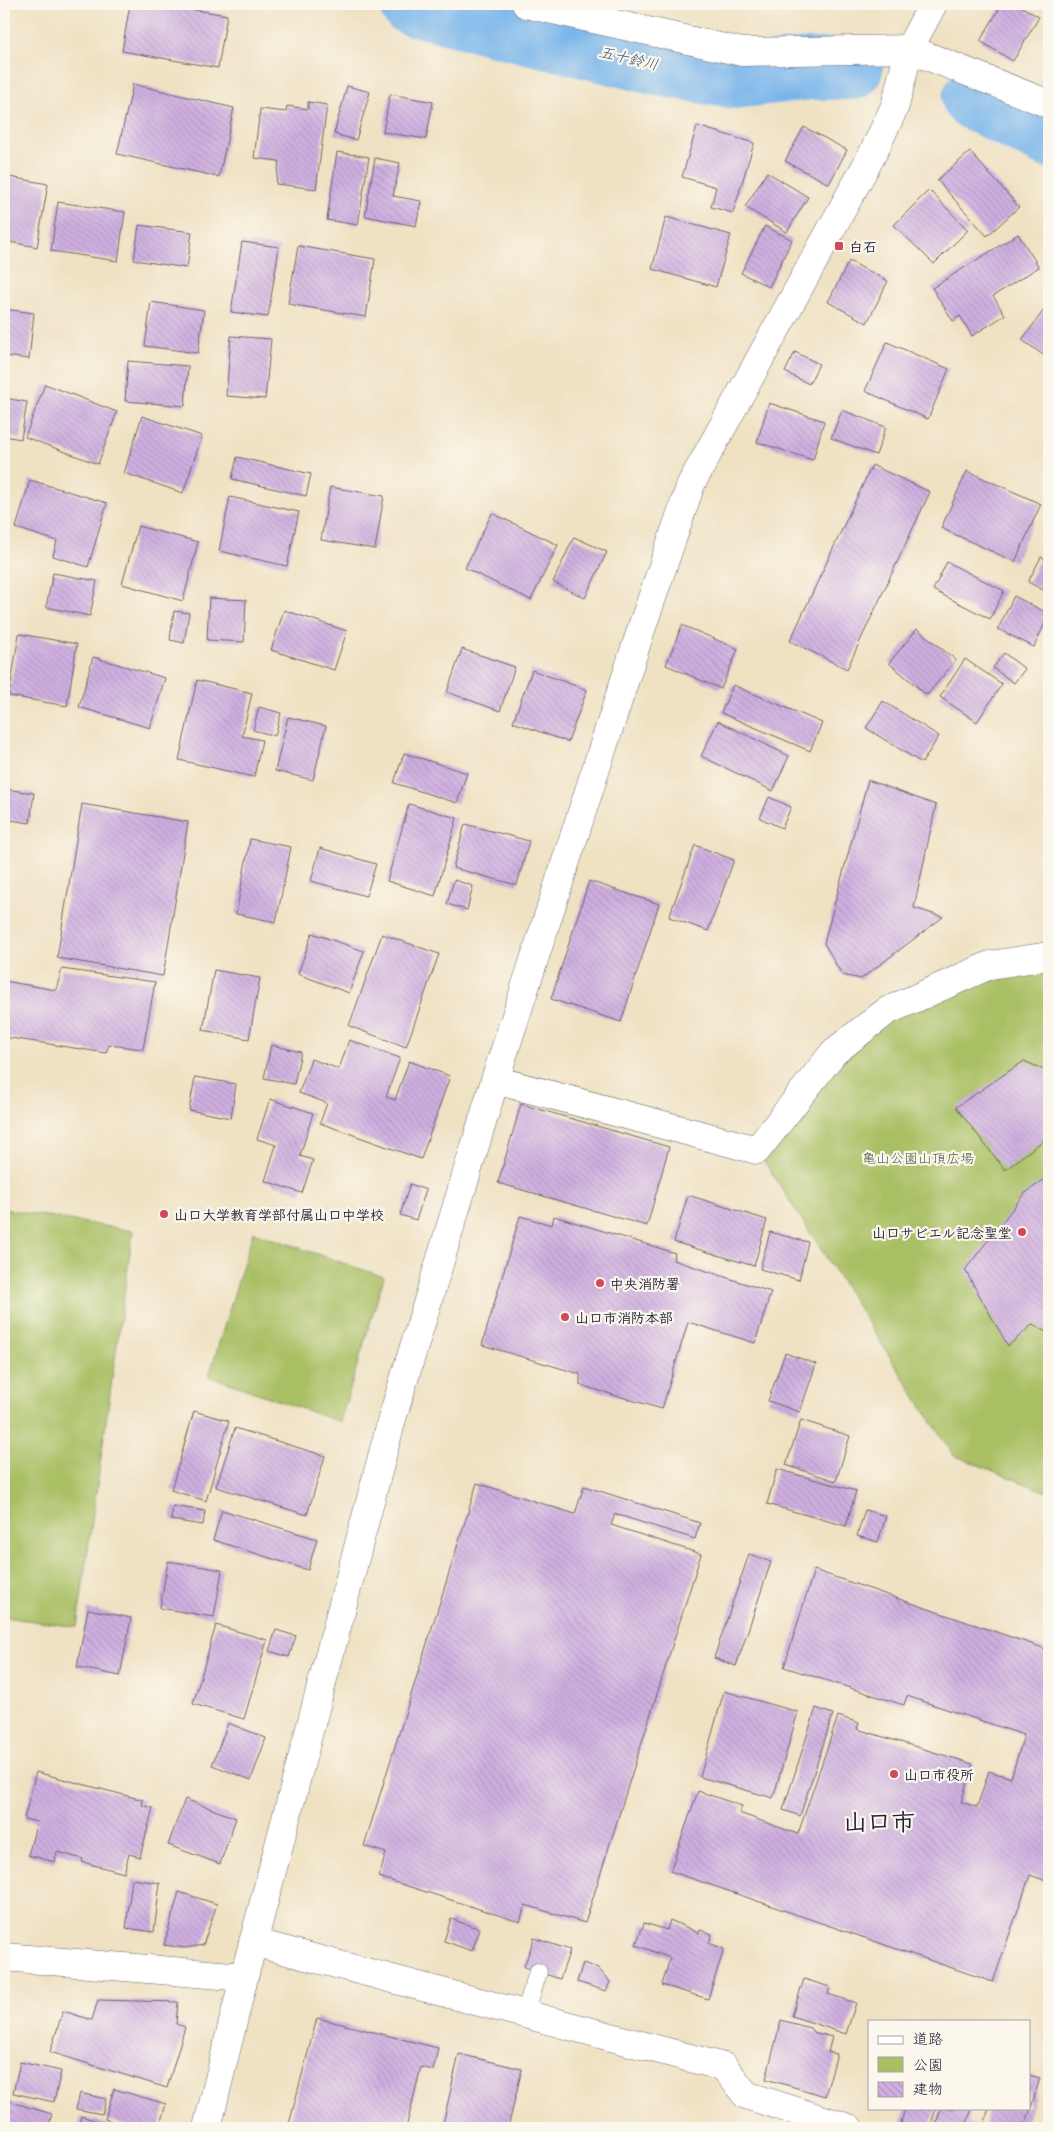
<svg xmlns="http://www.w3.org/2000/svg" width="1053" height="2132" font-family="'Playpen Sans','Klee One',sans-serif">
<defs>
<pattern id="building-back-hatch" width="6" height="6" patternUnits="userSpaceOnUse" patternTransform="scale(1.25)"><rect width="6" height="6" fill="#cfafe0"/><path d="M-1 5l2 2M0 0l6 6M5-1l2 2" fill="none" stroke="#b196c1"/></pattern>
</defs>
<rect width="100%" height="100%" fill="#fbf7ec"/>
<filter id="ink" filterUnits="userSpaceOnUse"><feTurbulence type="fractalNoise" baseFrequency=".02" numOctaves="2"/><feDisplacementMap in="SourceGraphic" scale="10" xChannelSelector="R" yChannelSelector="G"/><feConvolveMatrix kernelMatrix="1 2 1 2 8 2 1 2 1" color-interpolation-filters="sRGB"/></filter>
<filter id="wash" filterUnits="userSpaceOnUse"><feTurbulence type="fractalNoise" baseFrequency=".0096" numOctaves="4" result="noise"/><feDisplacementMap in="SourceGraphic" scale="20" xChannelSelector="R" yChannelSelector="G"/><feGaussianBlur stdDeviation="1.12" result="paint"/><feColorMatrix in="noise" values="0 0 0 0 0 0 0 0 0 0 0 0 0 0 0 0 0 1.4 0 .05"/><feComposite in="paint" operator="in"/></filter>
<g filter="url(#wash)">
<rect width="100%" height="100%" fill="#efe1c2"/>
<g fill="#a9bf64" stroke="#667050">
<path d="M1049,956v537l-96,-38 -196,-305 130,-139z"/>
<path d="M4,1209l129,22 -56,396 -73,-10z"/>
<path d="M253,1232l131,45 -44,145 -131,-46z"/>
</g>
<g fill="none" stroke-linecap="round" stroke-linejoin="round">
<g stroke="#79b5eb" stroke-width="62">
<path d="M410,4l248,61 75,13 77,-9h42"/>
<path d="M973,99l76,38"/>
</g>
</g>
<g id="blocks">
<g fill="url(#building-back-hatch)">
<path d="M130,4h28l69,11 -9,53 -96,-17z"/>
<path d="M1002,4h15l22,13 -26,44 -33,-20z"/>
<path d="M133,84l101,24 -15,69 -102,-23z"/>
<path d="M347,86l23,6 -14,48 -22,-6z"/>
<path d="M390,94l43,8 -7,37 -43,-7z"/>
<path d="M308,102l19,3 -11,84 -40,-5 3,-23 -25,-3 6,-49 26,3 1,-6 21,3z"/>
<path d="M697,126l57,17 -21,70 -22,-6 5,-20 -34,-10z"/>
<path d="M804,127l43,23 -18,34 -44,-23z"/>
<path d="M337,152l32,5 -11,68 -31,-5z"/>
<path d="M970,152l49,55 -32,29 -50,-56z"/>
<path d="M375,158l25,5 -7,33 28,5 -5,25 -51,-10z"/>
<path d="M767,172l41,25 -21,35 -42,-25z"/>
<path d="M4,176l44,8 -11,63 -33,-6z"/>
<path d="M929,190l39,40 -34,34 -40,-39z"/>
<path d="M58,202l67,10 -7,49 -67,-10z"/>
<path d="M666,217l65,18 -15,52 -64,-18z"/>
<path d="M139,225l53,7 -5,36 -53,-8z"/>
<path d="M765,226l27,14 -23,47 -28,-14z"/>
<path d="M1018,234l21,33 -46,29 12,19 -33,21 -12,-20 -7,5 -21,-33z"/>
<path d="M242,242l37,5 -11,70 -37,-5z"/>
<path d="M298,246l77,13 -9,58 -78,-13z"/>
<path d="M849,261l39,20 -21,42 -39,-21z"/>
<path d="M151,302l53,8 -6,43 -53,-7z"/>
<path d="M1049,303v56l-27,-19z"/>
<path d="M4,309l30,4 -5,46 -25,-3z"/>
<path d="M231,336l40,3 -6,60 -39,-3z"/>
<path d="M887,342l62,27 -21,50 -63,-28z"/>
<path d="M795,352l24,12 -10,20 -24,-12z"/>
<path d="M128,361l60,5 -3,40 -60,-5z"/>
<path d="M45,384l72,28 -19,52 -73,-27z"/>
<path d="M4,398l23,4 -6,37 -17,-3z"/>
<path d="M769,403l55,18 -11,39 -56,-18z"/>
<path d="M842,410l44,17 -10,28 -45,-17z"/>
<path d="M142,416l60,20 -19,57 -59,-20z"/>
<path d="M237,457l74,17 -5,22 -74,-17z"/>
<path d="M872,465l58,27 -83,177 -57,-28z"/>
<path d="M967,471l74,33 -26,58 -74,-34z"/>
<path d="M30,480l77,23 -19,64 -35,-11 4,-15 -41,-13z"/>
<path d="M330,487l54,9 -9,53 -54,-9z"/>
<path d="M230,497l69,15 -12,54 -68,-15z"/>
<path d="M492,513l66,32 -27,55 -66,-32z"/>
<path d="M138,526l60,16 -15,59 -61,-17z"/>
<path d="M574,537l33,15 -22,46 -32,-16z"/>
<path d="M1041,557l8,4v32l-21,-11z"/>
<path d="M947,562l57,29 -14,28 -57,-29z"/>
<path d="M53,573l44,8 -7,35 -44,-9z"/>
<path d="M1014,596l35,18 -15,33 -36,-18z"/>
<path d="M209,598l37,2 -2,42 -37,-2z"/>
<path d="M284,610l63,21 -13,39 -63,-20z"/>
<path d="M174,611l15,2 -5,30 -14,-3z"/>
<path d="M682,625l56,24 -17,40 -55,-24z"/>
<path d="M917,629l39,31 -29,35 -38,-32z"/>
<path d="M19,634l58,10 -10,62 -58,-10z"/>
<path d="M462,649l53,18 -15,44 -53,-19z"/>
<path d="M1004,653l21,16 -11,14 -21,-15z"/>
<path d="M93,657l72,21 -15,50 -71,-21z"/>
<path d="M965,659l37,25 -25,38 -37,-25z"/>
<path d="M532,670l55,20 -19,52 -55,-20z"/>
<path d="M197,680l55,13 -10,43 20,4 -8,37 -75,-17z"/>
<path d="M733,685l89,38 -12,28 -89,-38z"/>
<path d="M883,701l56,35 -17,27 -56,-35z"/>
<path d="M259,707l22,6 -6,23 -22,-6z"/>
<path d="M288,717l38,9 -13,54 -38,-9z"/>
<path d="M718,721l71,35 -16,35 -72,-35z"/>
<path d="M404,753l63,20 -10,30 -63,-20z"/>
<path d="M868,780l68,25 -22,103 29,9 -82,62 -19,-4 -18,-32z"/>
<path d="M4,789l30,4 -4,30 -26,-4z"/>
<path d="M769,797l22,10 -9,21 -22,-10z"/>
<path d="M82,804l106,18 -25,154 -106,-18z"/>
<path d="M409,804l48,14 -22,78 -48,-15z"/>
<path d="M465,824l64,17 -12,44 -64,-17z"/>
<path d="M250,839l41,8 -15,75 -40,-8z"/>
<path d="M695,845l39,15 -26,71 -39,-14z"/>
<path d="M320,848l56,16 -10,32 -55,-15z"/>
<path d="M454,880l19,6 -6,24 -20,-6z"/>
<path d="M589,881l70,23 -38,118 -70,-23z"/>
<path d="M312,933l52,18 -15,42 -51,-19z"/>
<path d="M382,934l57,20 -33,93 -57,-21z"/>
<path d="M62,969l93,13 -12,67 -34,-4 -3,8 -102,-16v-56l52,9z"/>
<path d="M214,970l46,8 -11,61 -46,-9z"/>
<path d="M349,1040l51,18 -14,39 9,3 14,-39 41,15 -29,83 -101,-36 7,-20 -28,-10 12,-34 28,10z"/>
<path d="M271,1045l30,7 -7,32 -30,-6z"/>
<path d="M1024,1061l25,11v64l-44,34 -49,-63z"/>
<path d="M195,1077l41,7 -5,34 -42,-8z"/>
<path d="M270,1099l43,14 -13,43 13,4 -11,33 -37,-12 11,-36 -19,-6z"/>
<path d="M521,1104l148,43 -22,79 -149,-43z"/>
<path d="M1049,1176v158l-16,-10 -25,22 -43,-76 59,-76z"/>
<path d="M410,1184l16,6 -10,30 -16,-5z"/>
<path d="M688,1195l79,25 -13,46 -80,-24z"/>
<path d="M520,1216l32,9 2,-9 121,37 -2,7 98,32 -16,51 -67,-21 -26,87 -82,-24v-11l-98,-29z"/>
<path d="M770,1232l38,10 -9,38 -39,-11z"/>
<path d="M785,1353l31,11 -16,48 -32,-11z"/>
<path d="M194,1411l35,10 -23,80 -35,-11z"/>
<path d="M801,1420l49,16 -14,45 -50,-16z"/>
<path d="M235,1428l90,28 -18,59 -91,-28z"/>
<path d="M777,1469l79,22 -10,35 -79,-22z"/>
<path d="M477,1483l98,31 9,-28 116,37 -5,16 -80,-25 -4,11 90,29 -116,369 -60,-18 -5,17 -141,-45 7,-24 -22,-7z"/>
<path d="M173,1506l32,5 -2,14 -32,-5z"/>
<path d="M222,1510l95,29 -9,31 -95,-30z"/>
<path d="M865,1510l21,6 -8,26 -21,-6z"/>
<path d="M749,1554l22,8 -35,104 -22,-8z"/>
<path d="M168,1561l54,9 -8,47 -54,-9z"/>
<path d="M814,1570l235,80v232l-19,-7 -37,107 -323,-111 28,-80 44,15 -3,7 59,21 40,-118 21,7 -2,6 116,35 -12,38 16,5 12,-36 22,7 13,-43 -117,-39 -3,9 -120,-38z"/>
<path d="M88,1609l43,9 -11,58 -43,-9z"/>
<path d="M216,1625l51,15 -23,79 -51,-15z"/>
<path d="M276,1630l20,6 -7,21 -20,-6z"/>
<path d="M724,1691l74,21 -25,86 -73,-21z"/>
<path d="M816,1708l17,6 -33,102 -17,-6z"/>
<path d="M228,1723l38,15 -15,42 -39,-15z"/>
<path d="M36,1772l107,28 -1,5 11,3 -13,49 -11,-3 -5,19 -42,-11 1,-3 -26,-7 -2,10 -27,-7 9,-33 -13,-3z"/>
<path d="M185,1799l51,19 -16,46 -52,-19z"/>
<path d="M132,1879l28,4 -6,49 -28,-4z"/>
<path d="M179,1892l38,12 -14,41 -18,3 -21,-3z"/>
<path d="M451,1919l29,10 -8,22 -28,-10z"/>
<path d="M670,1920l29,13 1,-3 12,4 -3,9 15,6 -16,50 -46,-14 8,-27 -34,-13 8,-22 23,7z"/>
<path d="M534,1938l36,12 -10,29 -36,-12z"/>
<path d="M583,1963l15,5 12,14 -4,9 -29,-9z"/>
<path d="M804,1979l26,8 -2,7 28,9 -10,31 -54,-18z"/>
<path d="M98,2000l80,2 -2,22 9,3 -18,61 -117,-36 13,-41 29,9z"/>
<path d="M317,2018l121,30 -5,22 -12,-3 -15,61h-118z"/>
<path d="M781,2020l29,8 3,4 19,5 -4,15 9,2 -12,42 -59,-17z"/>
<path d="M459,2054l63,15 -14,59h-66z"/>
<path d="M20,2062l41,9 -7,31 -41,-9z"/>
<path d="M1029,2075l11,3 -14,46 -4,-1 -2,5h-37l6,-20h40z"/>
<path d="M114,2089l52,15 -7,24h-24l-30,-9z"/>
<path d="M80,2093l26,6 -4,15 -26,-5z"/>
<path d="M4,2100l48,14 -4,14h-44z"/>
<path d="M905,2108h31l-6,20h-10l-19,-5z"/>
<path d="M941,2108h31l-5,15 9,3 -1,2h-40z"/>
<path d="M81,2116l38,12h-41z"/>
</g>
</g>
</g>
<g filter="url(#ink)">
<use href="#blocks" fill-opacity="0" stroke="#6a656a" stroke-width="1"/>
<g fill="none" stroke-linecap="round" stroke-linejoin="round">
<defs>
<path id="service" d="M525,2014l13,-42"/>
<g id="minor">
<path d="M526,4l216,48 167,-3 140,55"/>
<path d="M495,1080l262,70 77,-98 53,-41 103,-46 59,-9"/>
<path d="M4,1957l240,20"/>
<path d="M724,2067l22,28 103,33"/>
</g>
<g id="tertiary">
<path d="M253,1942l471,125"/>
<path d="M207,2128l37,-151 148,-558 103,-339 147,-453 49,-143 181,-329 23,-49 14,-57 24,-45"/>
</g>
</defs>
<use href="#service" stroke="#6a656a" stroke-width="19"/>
<use href="#minor" stroke="#6a656a" stroke-width="29"/>
<use href="#tertiary" stroke="#6a656a" stroke-width="29"/>
<use href="#service" stroke="#fff" stroke-width="18"/>
<use href="#minor" stroke="#fff" stroke-width="28"/>
<use href="#tertiary" stroke="#fff" stroke-width="28"/>
</g>
</g>
<g fill="#d1495b" stroke="#fbf7ec" stroke-width="2">
<rect x="834" y="241" width="10" height="10" rx="2.5"/>
<circle cx="164" cy="1214" r="5"/>
<circle cx="1022" cy="1232" r="5"/>
<circle cx="600" cy="1283" r="5"/>
<circle cx="565" cy="1317" r="5"/>
<circle cx="894" cy="1774" r="5"/>
</g>
<g text-anchor="middle" dominant-baseline="central" stroke-width="4.5" stroke-linejoin="round" paint-order="stroke">
<g font-size="14" font-weight="bold" fill="#22223b" stroke="#fbf7ec" text-anchor="start">
<text x="849" y="246">白石</text>
<text x="174" y="1214">山口大学教育学部付属山口中学校</text>
<text x="1012" y="1232" text-anchor="end">山口サビエル記念聖堂</text>
<text x="610" y="1283">中央消防署</text>
<text x="575" y="1317">山口市消防本部</text>
<text x="904" y="1774">山口市役所</text>
</g>
<g font-size="14" fill="#515949" stroke="#fbf7ec">
<text x="918" y="1157">亀山公園山頂広場</text>
</g>
<g font-size="15" font-style="italic" fill="#405579" stroke="#fbf7ec">
<text transform="translate(629 57) rotate(13)">五十鈴川</text>
</g>
<g font-size="24" font-weight="bold" fill="#22223b" stroke="#fbf7ec">
<text x="879" y="1820">山口市</text>
</g>
</g>
<rect width="1053" height="2132" fill="none" stroke="#fbf7ec" stroke-width="20"/>
<rect x="868" y="2020" width="162" height="90" fill="#fbf7ec" stroke="#a4a2a5"/>
<rect x="878" y="2036" width="25" height="8" fill="#ffffff" stroke="#a4a2a5"/>
<text x="913" y="2044" font-size="15" fill="#22223b">道路</text>
<rect x="878" y="2057" width="25" height="15" fill="#a9bf64" stroke="#a4a2a5"/>
<text x="913" y="2070" font-size="15" fill="#22223b">公園</text>
<rect x="878" y="2082" width="25" height="15" fill="url(#building-back-hatch)" stroke="#a4a2a5"/>
<text x="913" y="2094" font-size="15" fill="#22223b">建物</text>
</svg>
